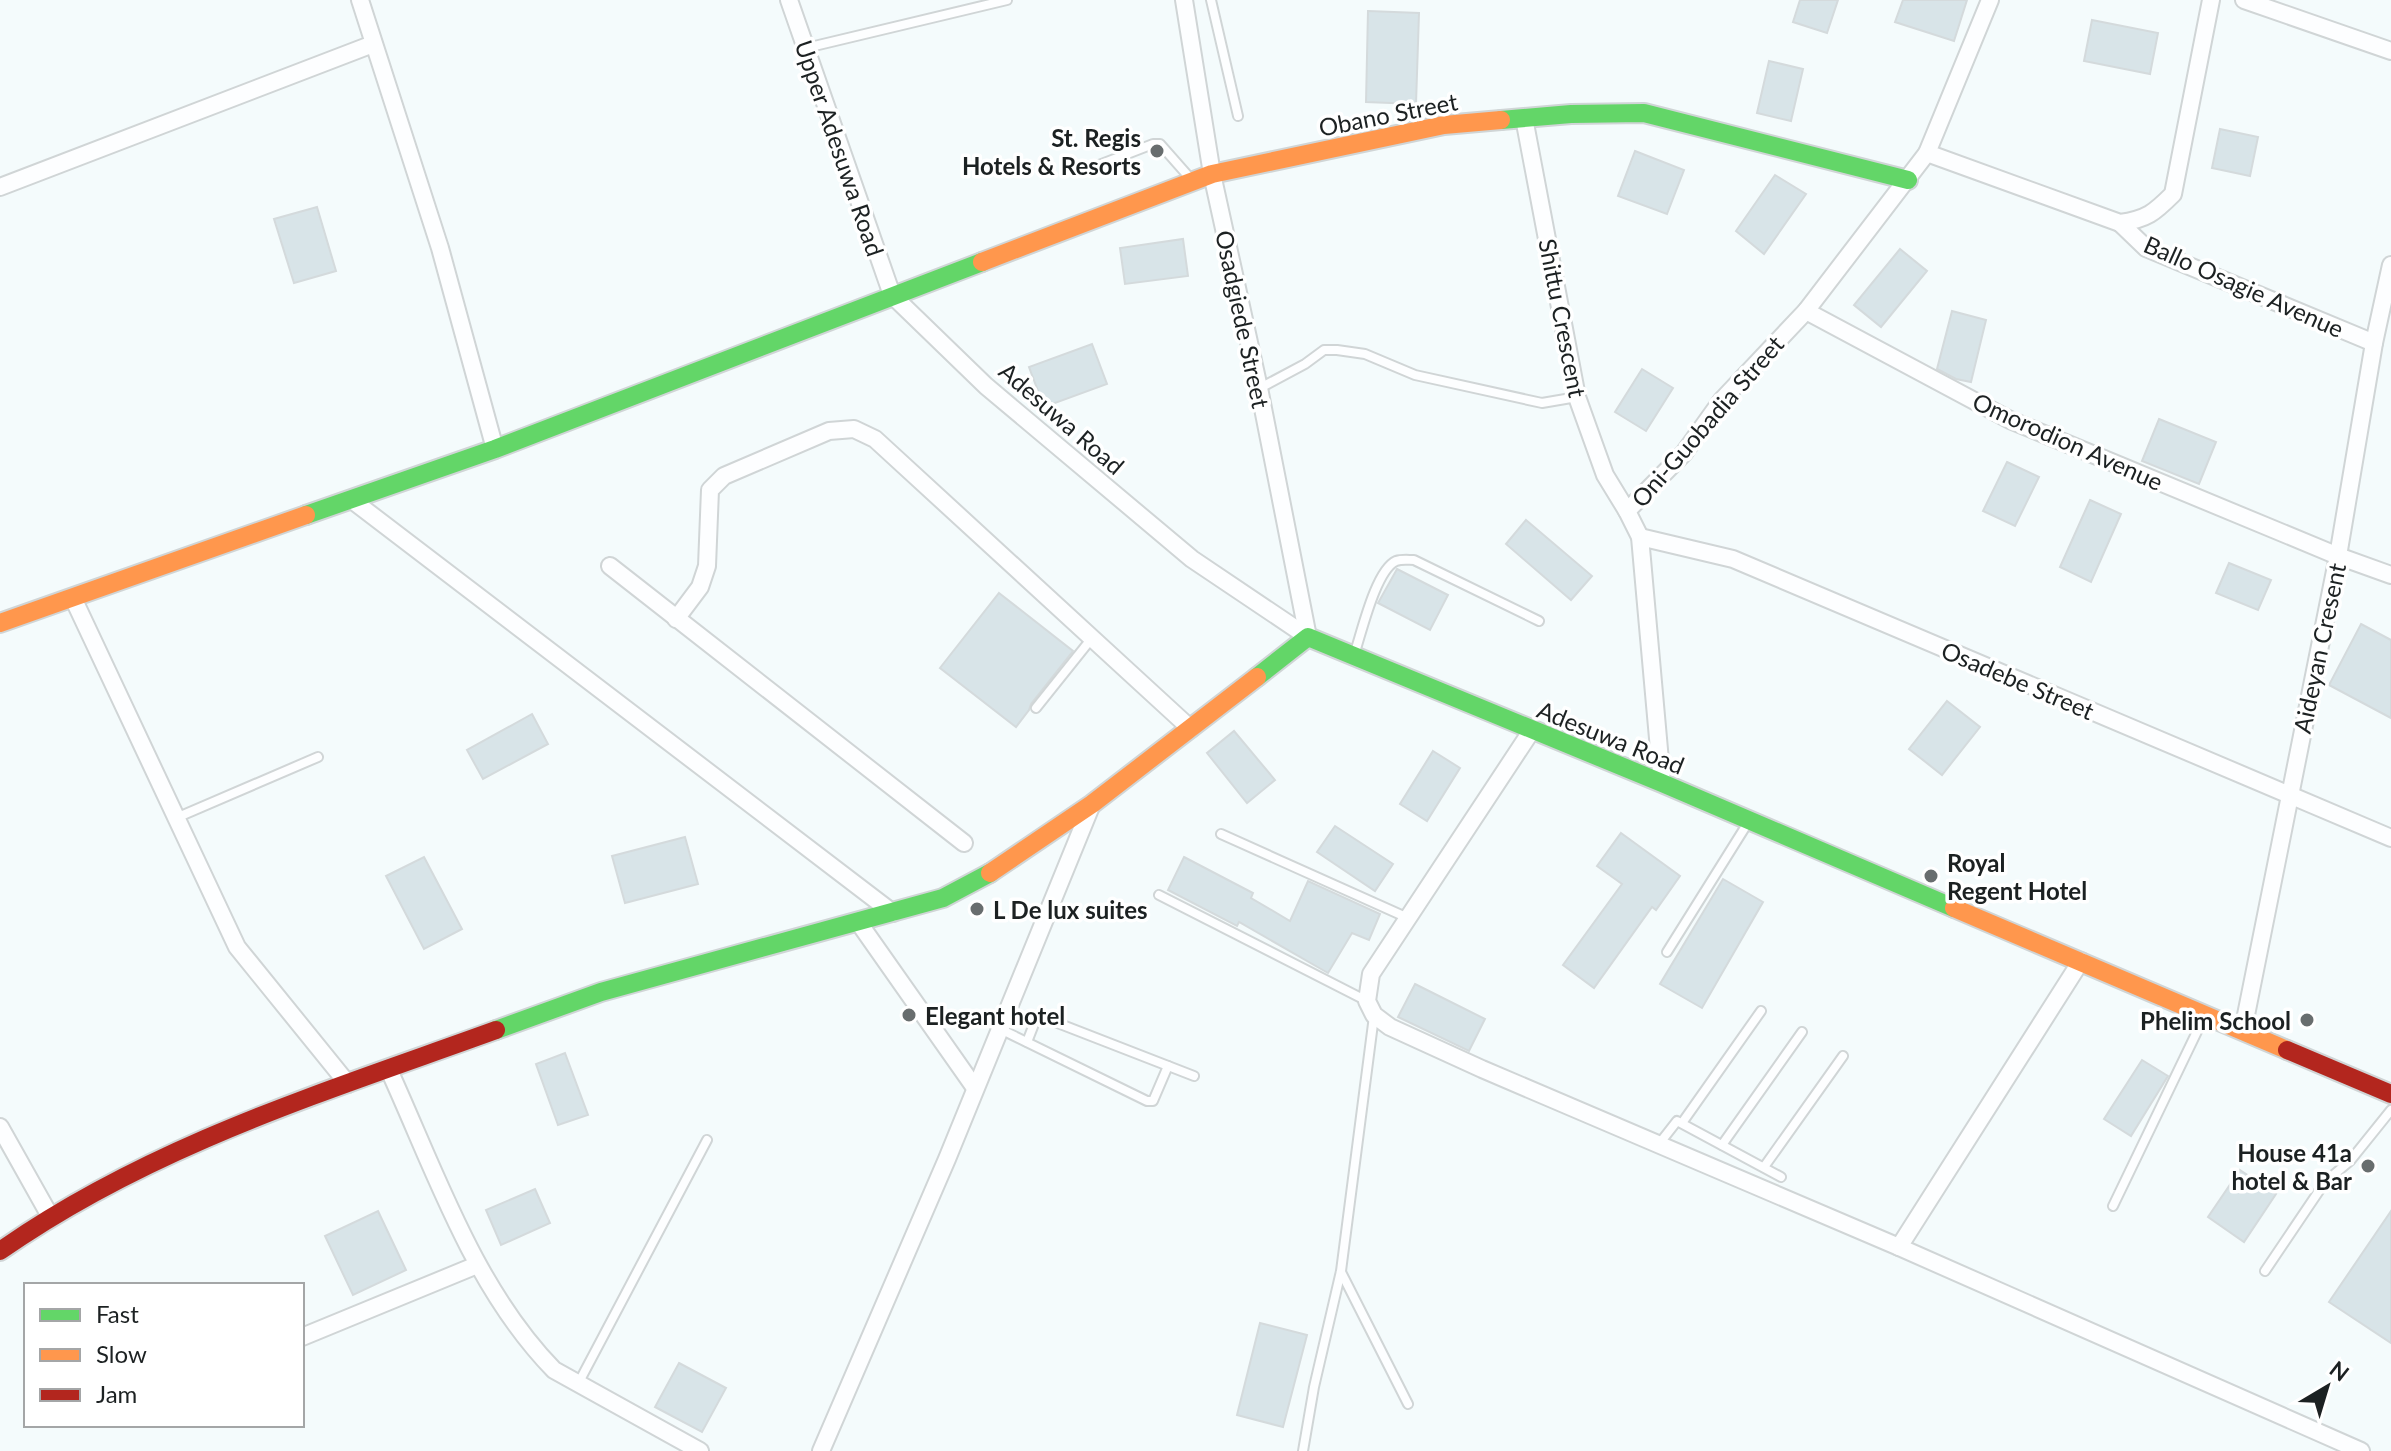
<svg xmlns="http://www.w3.org/2000/svg" width="2391" height="1451" font-family="Lato,sans-serif">
<rect width="100%" height="100%" fill="#f4fbfc"/>
<g fill="#d8e4e8" stroke="#d4dadc" stroke-width="2">
<path d="M1800,0h38l-11,33 -34,-11z"/>
<path d="M1903,0h64l-13,41 -59,-19z"/>
<path d="M1368,11l51,2 -3,91 -50,-2z"/>
<path d="M2092,20l66,13 -8,41 -66,-13z"/>
<path d="M1769,61l34,8 -12,52 -34,-8z"/>
<path d="M2220,129l38,8 -8,39 -38,-8z"/>
<path d="M1635,151l49,19 -17,44 -49,-18z"/>
<path d="M1775,175l31,19 -42,60 -28,-23z"/>
<path d="M317,207l19,64 -42,12 -20,-64z"/>
<path d="M1183,239l5,37 -63,8 -5,-36z"/>
<path d="M1900,249l27,22 -46,56 -27,-22z"/>
<path d="M1952,311l34,9 -15,62 -15,-3 -19,-10z"/>
<path d="M1092,344l15,40 -63,23 -15,-40z"/>
<path d="M1642,369l31,19 -27,43 -31,-19z"/>
<path d="M2159,419l57,23 -17,42 -57,-23z"/>
<path d="M2007,462l32,15 -24,49 -32,-15z"/>
<path d="M2090,500l31,14 -30,68 -31,-15z"/>
<path d="M1526,520l66,56 -21,24 -65,-56z"/>
<path d="M2229,563l42,17 -13,30 -42,-17z"/>
<path d="M1397,569l51,26 -18,35 -52,-27z"/>
<path d="M999,593l74,58 -42,53 -2,6 -13,17 -76,-59z"/>
<path d="M2361,624l30,16v78l-62,-33z"/>
<path d="M1947,701l33,26 -38,48 -33,-26z"/>
<path d="M532,714l16,30 -65,35 -16,-29z"/>
<path d="M1234,731l41,49 -28,23 -40,-50z"/>
<path d="M1433,751l27,17 -33,53 -27,-17z"/>
<path d="M1335,826l58,38 -18,27 -58,-39z"/>
<path d="M1621,833l59,43 -24,34 -4,-3 -58,81 -31,-23 59,-81 -25,-18z"/>
<path d="M685,837l13,47 -73,19 -13,-47z"/>
<path d="M424,857l38,72 -38,20 -38,-73z"/>
<path d="M1184,857l69,36 -2,5 39,23 18,-40 72,33 -11,26 -17,-7 -24,40 -89,-51 -2,4 -69,-36z"/>
<path d="M1723,879l40,23 -61,106 -42,-24z"/>
<path d="M1415,984l70,35 -16,32 -71,-34z"/>
<path d="M565,1053l23,62 -30,10 -22,-61z"/>
<path d="M2142,1060l26,16 -37,60 -27,-17z"/>
<path d="M2240,1170l36,24 -32,48 -36,-25z"/>
<path d="M535,1189l15,34 -49,22 -15,-35z"/>
<path d="M378,1211l28,59 -53,25 -28,-59z"/>
<path d="M2391,1211v132l-62,-41z"/>
<path d="M1260,1323l47,12 -24,92 -46,-12z"/>
<path d="M679,1363l47,25 -24,44 -47,-25z"/>
</g>
<g fill="none" stroke-linecap="round" stroke-linejoin="round">
<defs>
<g id="lane">
<path d="M1211,0l27,116"/>
<path d="M806,48l201,-48"/>
<path d="M1091,168l62,-24h7l30,34"/>
<path d="M1260,388l45,-24 19,-14h13l28,4 50,21 127,28 35,-6"/>
<path d="M1355,652c7,-21 21,-82 41,-91 6,-2 12,-1 18,-1l125,61"/>
<path d="M1036,708l56,-70"/>
<path d="M176,818l142,-61"/>
<path d="M1221,834l187,84"/>
<path d="M1159,895l208,106"/>
<path d="M1667,952l82,-131"/>
<path d="M1000,1029l147,72h6l15,-35"/>
<path d="M1027,1042l9,-23 6,-2 152,59"/>
<path d="M1682,1123l79,-112"/>
<path d="M1659,1144l18,-23 104,56"/>
<path d="M1722,1145l80,-113"/>
<path d="M1764,1167l79,-111"/>
<path d="M2113,1206l92,-191"/>
<path d="M2265,1271l60,-89 25,-21 41,-51"/>
<path d="M1341,1272l67,132"/>
<path d="M579,1382l128,-242"/>
<path d="M1303,1451l11,-64 27,-116 33,-255"/>
</g>
<g id="street">
<path d="M360,0l80,248 55,201"/>
<path d="M789,0l103,295 94,91 206,173 116,78"/>
<path d="M1184,0l28,174 47,214 49,249"/>
<path d="M1990,0l-63,153 193,70c27,-4 34,-10 53,-29l38,-194"/>
<path d="M2244,0l147,51"/>
<path d="M1524,118l53,279 28,78 22,36"/>
<path d="M0,187l373,-143"/>
<path d="M2120,223l26,25 228,95"/>
<path d="M1806,311l204,109 328,136 53,19"/>
<path d="M352,500l541,413"/>
<path d="M1640,537l93,22 658,279"/>
<path d="M610,566l354,277"/>
<path d="M73,598l164,349 111,137"/>
<path d="M676,619l24,-32 7,-21 3,-76 14,-14 105,-45 25,-2 21,10 316,290"/>
<path d="M1532,730l-161,244 -4,27 7,14 16,12 92,42 417,178 462,204"/>
<path d="M1662,783l-22,-246 -13,-26 57,-58 38,-53 84,-89 121,-158"/>
<path d="M859,923l116,165"/>
<path d="M2243,1030l95,-474 36,-213 17,-78"/>
<path d="M389,1070c47,103 85,218 165,300l146,81"/>
<path d="M0,1127l50,89"/>
<path d="M1899,1247l182,-286"/>
<path d="M302,1337l175,-72"/>
<path d="M821,1451l126,-292 145,-355"/>
</g>
<g id="fast">
<path d="M1501,120l70,-6 73,-1 264,67"/>
<path d="M306,515l189,-66 487,-187"/>
<path d="M1257,677l51,-40 354,146 292,125"/>
<path d="M496,1030l105,-38 342,-94 47,-25"/>
</g>
<g id="slow">
<path d="M982,262l230,-88 232,-49 57,-5"/>
<path d="M0,623l306,-108"/>
<path d="M990,873l102,-69 165,-127"/>
<path d="M1954,908l333,142"/>
</g>
<g id="jam">
<path d="M2287,1050l104,44"/>
<path d="M0,1251c151,-106 325,-159 496,-221"/>
</g>
</defs>
<use href="#lane" stroke="#d0d5d6" stroke-width="12"/>
<use href="#street" stroke="#d0d5d6" stroke-width="20"/>
<use href="#fast" stroke="#d0d5d6" stroke-width="22"/>
<use href="#slow" stroke="#d0d5d6" stroke-width="22"/>
<use href="#jam" stroke="#d0d5d6" stroke-width="22"/>
<use href="#lane" stroke="#fdfeff" stroke-width="8"/>
<use href="#street" stroke="#fdfeff" stroke-width="16"/>
<use href="#fast" stroke="#63d668" stroke-width="18"/>
<use href="#slow" stroke="#ff974d" stroke-width="18"/>
<use href="#jam" stroke="#b3261e" stroke-width="18"/>
</g>
<g fill="#686d6e" stroke="#fff" stroke-width="3">
<circle cx="1157" cy="151" r="8"/>
<circle cx="1931" cy="876" r="8"/>
<circle cx="977" cy="909" r="8"/>
<circle cx="909" cy="1015" r="8"/>
<circle cx="2307" cy="1020" r="8"/>
<circle cx="2368" cy="1166" r="8"/>
</g>
<g text-anchor="middle" dominant-baseline="central" stroke-width="7" stroke-linejoin="round" paint-order="stroke">
<g font-size="24" fill="#1c2122" stroke="#fff">
<text transform="translate(1388 114) rotate(-11)">Obano Street</text>
<text transform="translate(840 148) rotate(71)">Upper Adesuwa Road</text>
<text transform="translate(2244 286) rotate(24)">Ballo Osagie Avenue</text>
<text transform="translate(1563 318) rotate(79)">Shittu Crescent</text>
<text transform="translate(1243 319) rotate(78)">Osadgiede Street</text>
<text transform="translate(1062 418) rotate(41)">Adesuwa Road</text>
<text transform="translate(1707 421) rotate(-49)">Oni-Guobadia Street</text>
<text transform="translate(2068 441) rotate(24)">Omorodion Avenue</text>
<text transform="translate(2319 648) rotate(-78)">Aideyan Cresent</text>
<text transform="translate(2018 680) rotate(23)">Osadebe Street</text>
<text transform="translate(1611 737) rotate(22)">Adesuwa Road</text>
</g>
<g font-size="24" font-weight="bold" fill="#1c2122" stroke="#fff" text-anchor="end">
<text x="1141" y="137">St. Regis<tspan x="1141" dy="28">Hotels &amp; Resorts</tspan></text>
<text x="1947" y="862" text-anchor="start">Royal<tspan x="1947" dy="28">Regent Hotel</tspan></text>
<text x="993" y="909" text-anchor="start">L De lux suites</text>
<text x="925" y="1015" text-anchor="start">Elegant hotel</text>
<text x="2291" y="1020">Phelim School</text>
<text x="2352" y="1152">House 41a<tspan x="2352" dy="28">hotel &amp; Bar</tspan></text>
</g>
</g>
<rect x="24" y="1283" width="280" height="144" fill="#ffffff" stroke="#a4a6a7" stroke-width="2"/>
<rect x="40" y="1309" width="40" height="12" fill="#63d668" stroke="#a4a6a7" stroke-width="2"/>
<text x="96" y="1323" font-size="24" fill="#1c2122">Fast</text>
<rect x="40" y="1349" width="40" height="12" fill="#ff974d" stroke="#a4a6a7" stroke-width="2"/>
<text x="96" y="1363" font-size="24" fill="#1c2122">Slow</text>
<rect x="40" y="1389" width="40" height="12" fill="#b3261e" stroke="#a4a6a7" stroke-width="2"/>
<text x="96" y="1403" font-size="24" fill="#1c2122">Jam</text>
<g transform="translate(2327 1387) rotate(38)" stroke="#ffffff" stroke-width="6" paint-order="stroke">
<path d="M0-6L14 30L0 20L-14 30Z" fill="#1c2122"/>
<text y="-12" font-size="22" font-weight="bold" text-anchor="middle" fill="#1c2122">N</text>
</g>
</svg>
